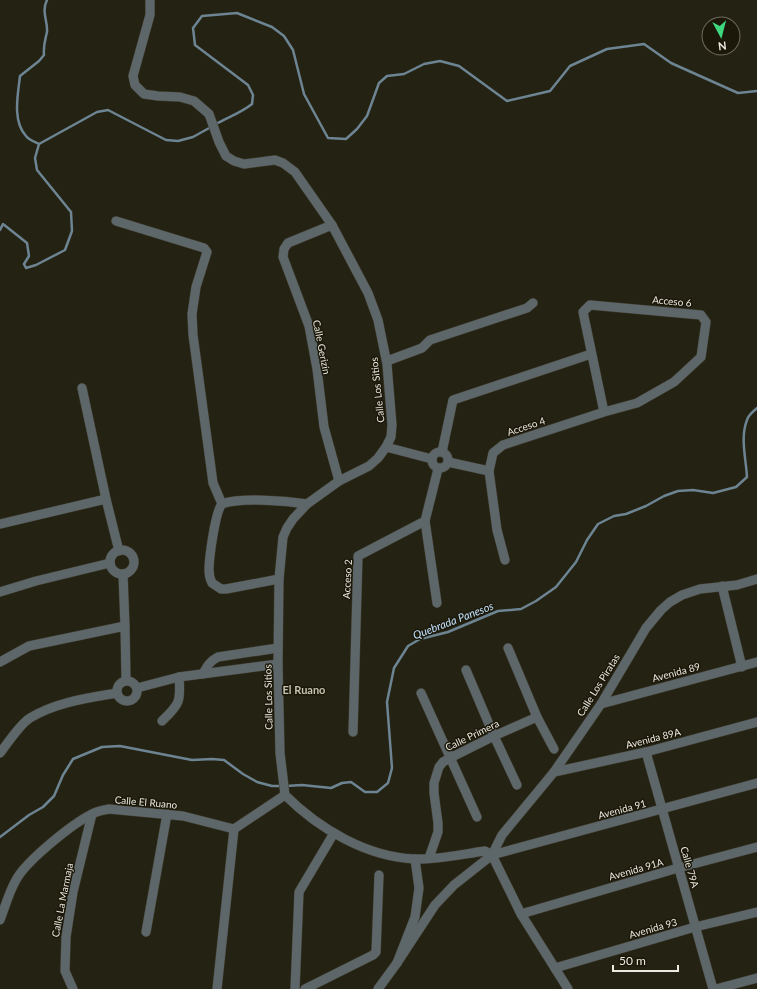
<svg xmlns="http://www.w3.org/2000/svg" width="757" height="989" font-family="Lato,sans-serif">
<rect width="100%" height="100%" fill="#242213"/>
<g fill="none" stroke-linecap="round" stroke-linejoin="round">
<g stroke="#6d8492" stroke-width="2.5">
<path d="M216,124c12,-7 25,-11 36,-20l1,-9 -5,-10 -53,-40 -2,-17 9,-12 35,-3 35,14 12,9 9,14 11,44 24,44 18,1 11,-10 10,-13 12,-33 8,-7 17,-2 20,-10 16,-3 19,5 48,35 43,-10 20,-25 37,-17 37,-5 27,19 67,30 19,-2"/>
<path d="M39,144c-4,-2 -10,-4 -13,-8 -14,-15 -8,-42 -6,-60l19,-15 5,-6c-1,-9 1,-14 3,-23 1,-11 -6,-20 0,-32"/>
<path d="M0,230l3,-6 24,19 2,13 -5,8 2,4 10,-3 29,-15 7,-19 -1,-19 -34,-42 -2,-12 4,-14 58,-32 11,-2 58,30 12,1 15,-4 18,-10"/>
<path d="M286,786l16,-1 29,3 11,-5 9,-1 14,10h12l11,-9 4,-15 -5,-66 7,-34 14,-22 12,-7 28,-7 50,-21 23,-2 15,-8 20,-14 20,-25 11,-22 11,-16 16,-8 12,-2 20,-8 18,-10 14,-5 15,-1 20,3 23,-6 11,-10c-1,-19 -7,-39 0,-57 1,-5 7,-9 10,-12"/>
<path d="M0,837l29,-22 14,-8 11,-11 9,-21 10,-16 29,-12 18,-1 72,14 20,-1 12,1 19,14 14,8 15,4h9"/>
</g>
<defs>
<g id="minor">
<path d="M150,0v15l-17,61 2,9 9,9 14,2 22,1 14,4 15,13 10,28 7,14 8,5 10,3 31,-4 8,3 12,9 37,53 36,68 10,27 9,44 5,61 -1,12 -5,10 -8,11 -9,8 -30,15 -32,23 -14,15 -6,9 -4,9 -4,42 -1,85 2,89 5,42c33,33 81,62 130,64 21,1 48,-5 70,-8l7,4 29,59 47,75"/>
<path d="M116,221l88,27 3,4 -11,35 -4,27 1,21 20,148 9,21"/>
<path d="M332,225l-44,18 -4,6 -1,8 26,69 8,43 7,58 15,54"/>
<path d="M387,361l35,-13 8,-8 97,-32 6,-5"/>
<path d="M82,388l24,111 13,52"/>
<path d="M386,447l46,12"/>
<circle cx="440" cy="460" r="8"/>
<path d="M442,452l11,-52 138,-46"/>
<path d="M448,462l41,9"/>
<path d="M425,521l12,82"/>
<path d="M0,524l106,-25"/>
<circle cx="122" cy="562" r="12"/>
<path d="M505,560l-8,-30 -8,-59 4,-18 10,-8 101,-33 33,-9 37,-21 27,-25 5,-35 -5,-7 -111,-10 -7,7 21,100"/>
<path d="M123,574l2,52 1,54"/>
<path d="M279,579l-53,10h-5l-9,-6c-2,-4 -3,-9 -3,-13 0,-11 6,-58 13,-66 19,-7 65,-3 85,0"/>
<path d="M722,586l20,81"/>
<path d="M0,592l36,-11 74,-18"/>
<path d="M508,648l29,69 17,32"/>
<path d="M0,662l29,-16 96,-20"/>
<path d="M466,670l28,66 23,49"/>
<path d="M203,674c4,-8 7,-13 15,-17l60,-9"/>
<circle cx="127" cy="691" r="10"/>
<path d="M137,688l42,-11 99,-13"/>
<path d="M421,693l56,124"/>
<path d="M601,704l156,-42"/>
<path d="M162,721c18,-17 19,-20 17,-44"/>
<path d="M353,732l5,-176 67,-35 13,-52"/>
<path d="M646,752l67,237"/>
<path d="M0,753c7,-9 21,-30 30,-35 26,-16 58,-20 87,-25"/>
<path d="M554,772l92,-20 111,-30"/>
<path d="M492,855l10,-20 52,-63 47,-68 45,-76 15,-18 9,-8 12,-7 18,-6 37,-4 20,-6"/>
<path d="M429,858l9,-26v-9l-4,-30v-10l5,-16 4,-5 7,-4 44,-22 43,-19"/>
<path d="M521,914l157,-46 79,-21"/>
<path d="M0,920c5,-13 9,-28 16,-40 10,-19 56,-56 76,-66 5,-3 11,-4 17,-5l74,7 51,13 51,-34"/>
<path d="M146,932l21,-118"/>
<path d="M397,963l38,-58 19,-20 38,-30 265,-72"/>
<path d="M555,968l140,-41 62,-15"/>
<path d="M73,989l-8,-18 1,-34 7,-45 19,-78"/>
<path d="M217,989l17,-160"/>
<path d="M295,989l4,-97 35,-59"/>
<path d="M305,989l68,-34 3,-3 3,-77"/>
<path d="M378,989l19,-26 18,-46 4,-29 -4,-29"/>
<path d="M716,989l41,-11"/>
</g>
</defs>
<use href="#minor" stroke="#403e30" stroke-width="10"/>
<use href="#minor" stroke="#5d6669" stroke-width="9"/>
</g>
<g text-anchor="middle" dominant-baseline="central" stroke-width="3" stroke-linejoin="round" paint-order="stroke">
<g font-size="10" fill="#ebe9e0" stroke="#1b180a">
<text transform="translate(672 301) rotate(5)">Acceso 6</text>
<text transform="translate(322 347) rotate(79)">Calle Gerizín</text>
<text transform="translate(377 390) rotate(-96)">Calle Los Sitios</text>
<text transform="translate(526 426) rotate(-18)">Acceso 4</text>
<text transform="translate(347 579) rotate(-87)">Acceso 2</text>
<text transform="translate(676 672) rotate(-15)">Avenida 89</text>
<text transform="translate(598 685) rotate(-58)">Calle Los Piratas</text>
<text transform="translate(268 697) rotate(-91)">Calle Los Sitios</text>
<text transform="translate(472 735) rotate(-26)">Calle Primera</text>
<text transform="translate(653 738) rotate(-14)">Avenida 89A</text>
<text transform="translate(146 802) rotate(5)">Calle El Ruano</text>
<text transform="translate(622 809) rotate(-15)">Avenida 91</text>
<text transform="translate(690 867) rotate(74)">Calle 79A</text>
<text transform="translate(636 869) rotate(-16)">Avenida 91A</text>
<text transform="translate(62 900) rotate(-79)">Calle La Marmaja</text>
<text transform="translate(653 928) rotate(-16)">Avenida 93</text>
</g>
<g font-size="11" font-style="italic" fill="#c0e1fd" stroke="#1b180a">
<text transform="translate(453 620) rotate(-21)">Quebrada Panesos</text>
</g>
<g font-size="11" font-weight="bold" fill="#c5c2af" stroke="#1b180a">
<text x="304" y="689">El Ruano</text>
</g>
</g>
<g transform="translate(721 36) rotate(173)"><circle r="19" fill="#1b180a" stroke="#6e6c60"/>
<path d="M0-3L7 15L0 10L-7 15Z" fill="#3ed77d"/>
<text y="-6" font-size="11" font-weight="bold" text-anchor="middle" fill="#ebe9e0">N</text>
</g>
<path d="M613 965v6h65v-6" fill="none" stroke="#ebe9e0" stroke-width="2"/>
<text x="619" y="965" font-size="12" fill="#ebe9e0" stroke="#1b180a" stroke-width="3" paint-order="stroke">50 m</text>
</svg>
